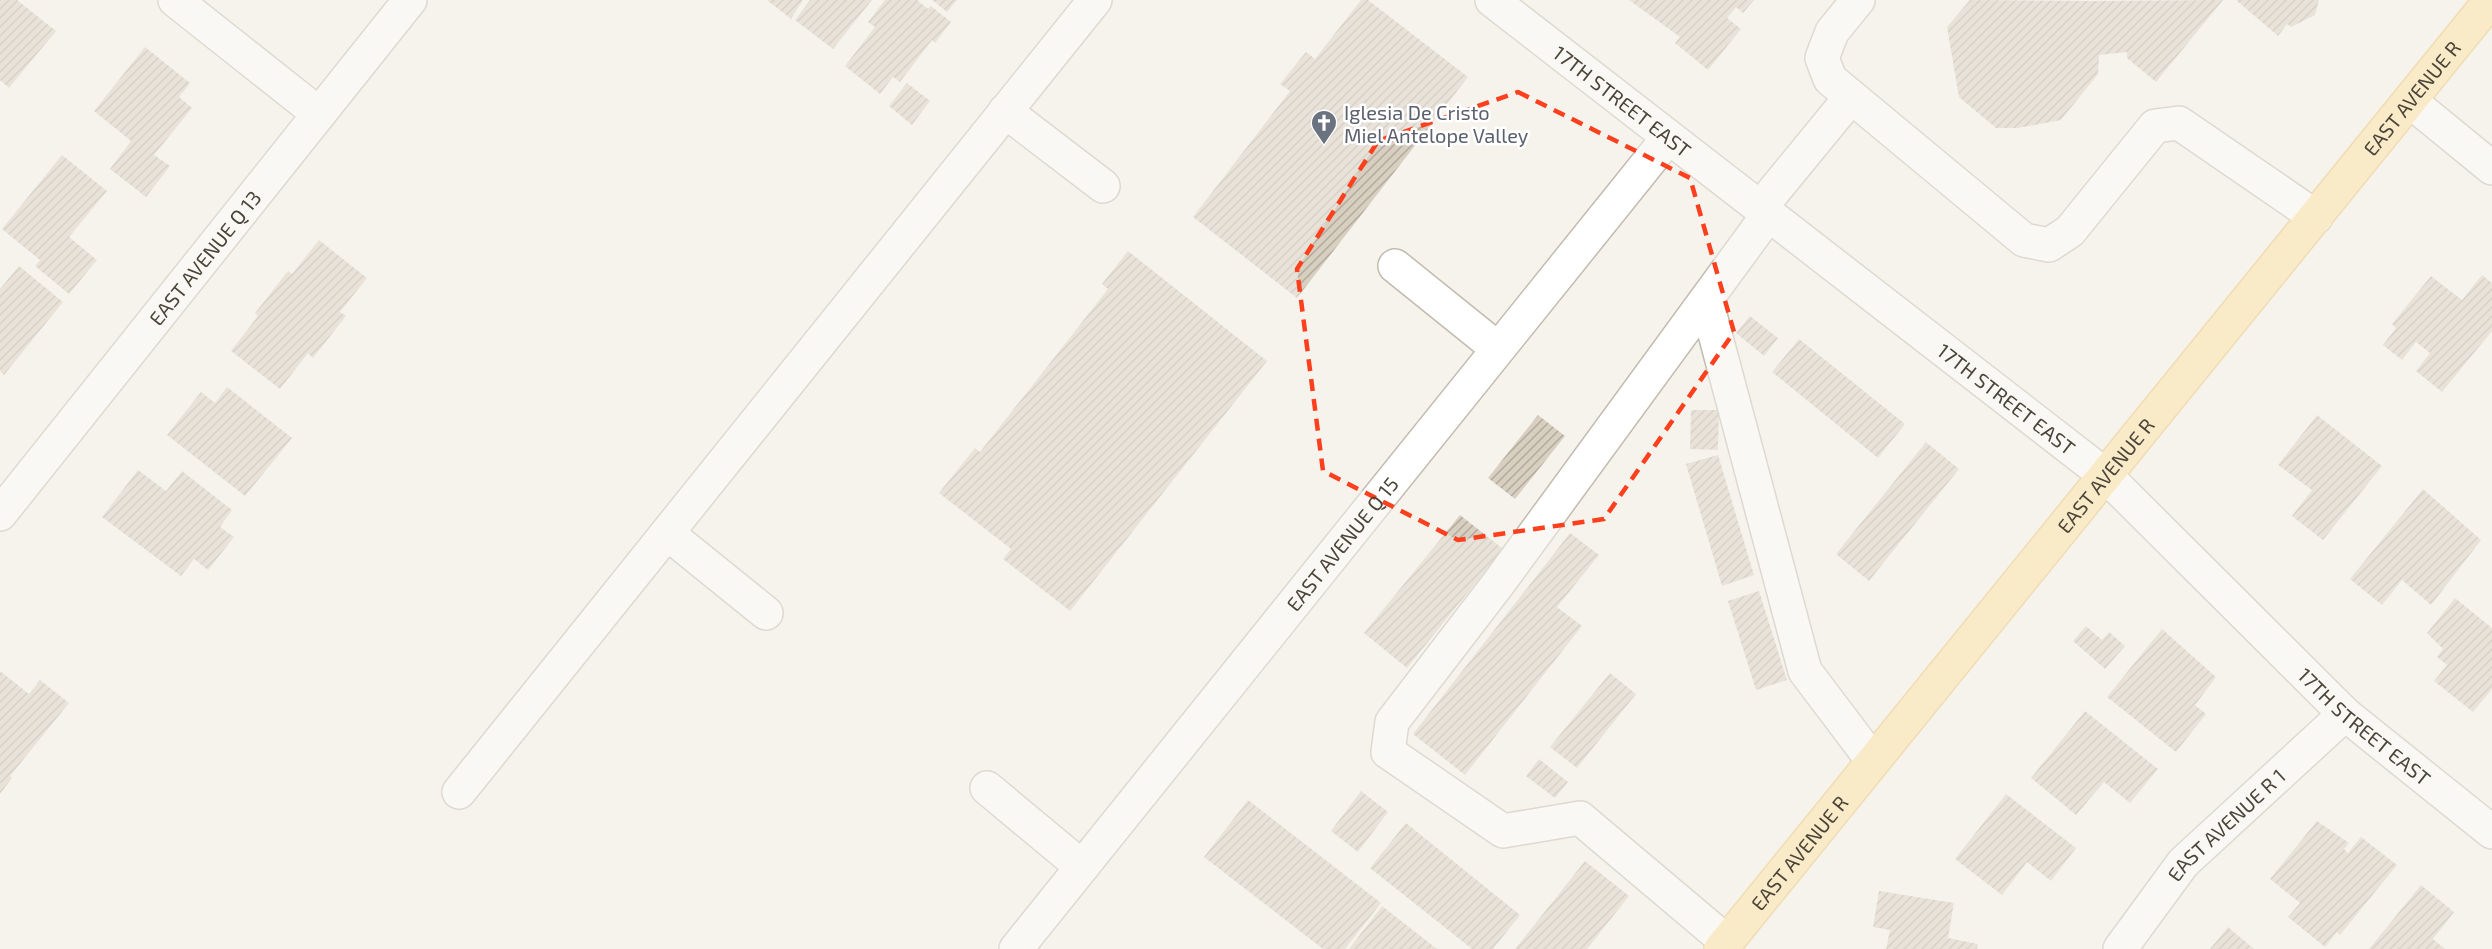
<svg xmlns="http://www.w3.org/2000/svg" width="2492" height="949" font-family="'Exo 2',sans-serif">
<defs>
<pattern id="building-hatch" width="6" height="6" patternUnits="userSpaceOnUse" patternTransform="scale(1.5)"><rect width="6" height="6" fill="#d8cfc1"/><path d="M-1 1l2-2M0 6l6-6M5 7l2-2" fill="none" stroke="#b1aa9e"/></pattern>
</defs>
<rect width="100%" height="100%" fill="#f6f3ec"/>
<g fill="url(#building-hatch)">
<path d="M0,0h17l39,31 -47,57 -9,-8z"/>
<path d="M767,0h36l-12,19z"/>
<path d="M810,0h62l-39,49 -38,-29z"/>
<path d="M885,0h32l11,9 3,-3 20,16 -16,21 -3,-3 -32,42 -7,-5 -13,17 -35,-28 30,-39 -7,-5z"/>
<path d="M932,0h25l-10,12z"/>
<path d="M1361,0h7l100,77 -171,221 -104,-81 97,-126 -10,-7 26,-32 9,7z"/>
<path d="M1629,0h125l-11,13 -7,-6 -9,11 14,11 -33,41 -33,-27 5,-6z"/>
<path d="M1970,0l121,1 132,-1 -67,82 -29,-24v-6l-28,3 -1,19 -37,46 -43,8h-22l-37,-31 -12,-70z"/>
<path d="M2236,0h83l-4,15 -24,12 -4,-3 -9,12z"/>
<path d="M145,47l45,36 -11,14 13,11 -38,47 16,11 -24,31 -36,-28 21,-28 -37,-30z"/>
<path d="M907,83l23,18 -18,24 -23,-19z"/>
<path d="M62,155l45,36 -38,46 28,23 -28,34 -34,-28 5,-6 -38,-31z"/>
<path d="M319,240l48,38 -27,34 6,4 -33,42 -5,-5 -28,36 -49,-38 27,-35 -3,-3 33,-42 4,3z"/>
<path d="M1128,251l139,110 -197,250 -67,-52 8,-10 -72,-56 36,-45 5,4 128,-163 -6,-5z"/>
<path d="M19,266l44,36 -59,73 -4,-4v-82z"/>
<path d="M2482,275l10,8v48l-50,61 -26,-21 14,-18 -14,-11 -14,18 -19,-15 13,-17 -4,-4 39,-48 31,24z"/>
<path d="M1750,316l28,22 -14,18 -28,-23z"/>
<path d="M1799,339l106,85 -27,34 -106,-86z"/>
<path d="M227,387l65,51 -47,58 -78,-61 34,-43 14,11z"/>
<path d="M1691,410h28l-1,40 -28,-1z"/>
<path d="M1538,415l27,21 -50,63 -27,-21z"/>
<path d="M2317,415l65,51 -59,74 -31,-24 20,-26 -34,-25z"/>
<path d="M1926,442l33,27 -90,112 -33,-27z"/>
<path d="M1718,455l36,120 -32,11 -36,-122z"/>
<path d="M138,470l28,21 16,-20 50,39 -12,17 14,10 -26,33 -14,-11 -13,17 -79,-59z"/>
<path d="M2423,489l58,51 -50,65 -29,-25 -20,25 -32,-26z"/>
<path d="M1460,515l43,34 -96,119 -43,-35z"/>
<path d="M1570,533l29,22 -42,52 25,19 -117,149 -52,-41z"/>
<path d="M1759,591l28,89 -31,10 -28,-89z"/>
<path d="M2455,598l37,30v61l-19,23 -39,-31 13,-16 -10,-8 6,-8 -16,-16z"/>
<path d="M2086,626l16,14 7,-8 16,14 -20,23 -32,-28z"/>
<path d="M2162,629l54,48 -21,28 11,9 -30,38 -69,-55z"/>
<path d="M0,671l29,23 11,-14 29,23 -59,73 2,2 -12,16z"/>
<path d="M1610,673l26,21 -59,74 -27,-21z"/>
<path d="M2085,711l73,58 -28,34 -26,-21 -28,33 -45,-37z"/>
<path d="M1539,759l29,23 -13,16 -29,-22z"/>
<path d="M1361,791l27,21 -30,40 -27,-21z"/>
<path d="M2006,794l70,54 -25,33 -24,-19 -25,33 -47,-36z"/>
<path d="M1248,800l133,103 -36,46h-22l-119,-92z"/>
<path d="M2317,821l32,22 -5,6 4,4 13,-16 36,28 -57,70 -3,-3 -12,15 -37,-30 12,-14 -30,-24z"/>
<path d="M1406,823l114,92 -27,34h-21l-102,-81z"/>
<path d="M1585,861l44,35 -42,53h-72z"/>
<path d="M2421,885l33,27 -21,27 12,10h-76z"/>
<path d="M1879,891l75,12 -6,35 30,6 -1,5h-91l4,-19 -17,-3z"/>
<path d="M1382,906l55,43h-88z"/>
<path d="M2228,927l26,22h-44z"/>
</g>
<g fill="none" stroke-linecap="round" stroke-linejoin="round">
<defs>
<g id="minor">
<path d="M175,0l144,114"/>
<path id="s1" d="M1492,0l613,475 240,239 147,118"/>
<path d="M1858,0l-26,32 -10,26 8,21 194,161 25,5 21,-14 85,-105 24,-3 137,94"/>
<path d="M2410,101l82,67"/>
<path d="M1005,111l98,75"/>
<path d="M1760,208l91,-111"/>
<path d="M1395,266l103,83"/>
<path d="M1706,300l99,371 68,90"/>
<path id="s2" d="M0,514l410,-514"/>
<path d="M667,533l99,80"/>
<path d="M987,788l95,79"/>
<path d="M459,792l636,-792"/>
<path d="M1727,942l-147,-124 -77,13 -115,-79 4,-30 106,-138 270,-369"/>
<path id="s3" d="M1016,949l652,-811"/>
<path id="s4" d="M2120,949l63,-86 162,-149"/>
</g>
<g id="major">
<path id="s5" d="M1721,949l770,-949"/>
</g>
</defs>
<use href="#minor" stroke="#c2bbae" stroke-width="36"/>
<use href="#major" stroke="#e6c16a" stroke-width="36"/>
<use href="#minor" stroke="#fff" stroke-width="33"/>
<use href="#major" stroke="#ffe39c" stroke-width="33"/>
</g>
<path d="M0 0H2492V949H0ZM1518,92l172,86 44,154 -130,187 -146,21 -135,-69 -26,-202 81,-128z" fill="#f6f3ec" fill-opacity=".55" fill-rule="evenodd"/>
<path fill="none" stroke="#fc3f1d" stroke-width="4.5" stroke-dasharray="12 8" stroke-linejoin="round" d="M1518,92l172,86 44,154 -130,187 -146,21 -135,-69 -26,-202 81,-128z"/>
<defs>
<symbol id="church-pin" viewBox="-11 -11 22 30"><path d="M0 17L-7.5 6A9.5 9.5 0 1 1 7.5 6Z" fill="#6b7280" stroke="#fff"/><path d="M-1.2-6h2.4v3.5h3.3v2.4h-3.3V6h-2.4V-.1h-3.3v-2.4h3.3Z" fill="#fff"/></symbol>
</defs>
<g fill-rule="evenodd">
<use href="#church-pin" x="1309" y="108" width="30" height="40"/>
</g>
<g text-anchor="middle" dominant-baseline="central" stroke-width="5" stroke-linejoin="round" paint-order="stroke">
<g font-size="20" fill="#4b4439" stroke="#fff">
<text stroke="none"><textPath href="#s5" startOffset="1096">EAST AVENUE R</textPath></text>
<text stroke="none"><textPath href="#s1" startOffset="165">17TH STREET EAST</textPath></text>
<text stroke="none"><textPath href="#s2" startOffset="328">EAST AVENUE Q 13</textPath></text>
<text stroke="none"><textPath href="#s1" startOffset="651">17TH STREET EAST</textPath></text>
<text stroke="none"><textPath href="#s5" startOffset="610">EAST AVENUE R</textPath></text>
<text stroke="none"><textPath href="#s3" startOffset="520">EAST AVENUE Q 15</textPath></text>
<text stroke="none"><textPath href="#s1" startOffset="1137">17TH STREET EAST</textPath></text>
<text stroke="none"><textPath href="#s4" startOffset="164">EAST AVENUE R 1</textPath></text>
<text stroke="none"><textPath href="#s5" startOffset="124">EAST AVENUE R</textPath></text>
</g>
<g font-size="20" fill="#5b616d" stroke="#fff" text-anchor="start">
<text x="1344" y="112">Iglesia De Cristo<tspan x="1344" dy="23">Miel Antelope Valley</tspan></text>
</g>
</g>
</svg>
